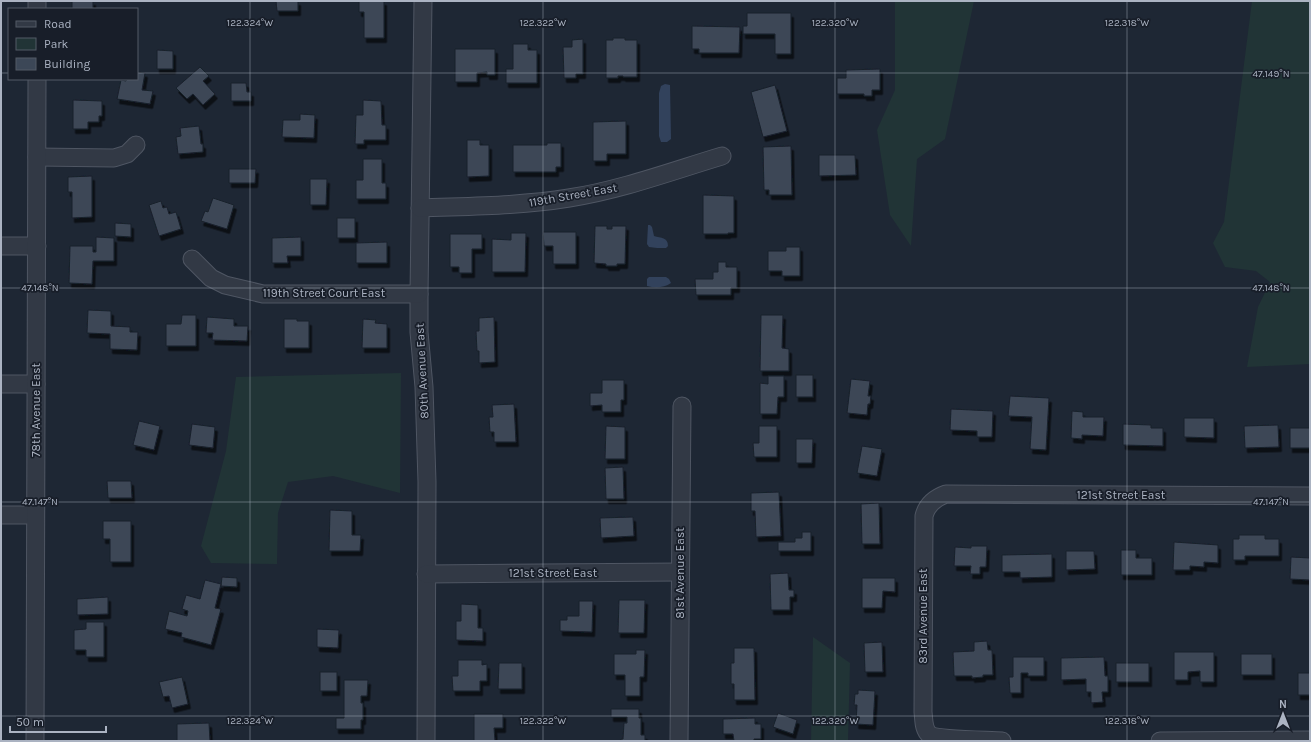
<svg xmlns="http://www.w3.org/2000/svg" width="1311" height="742" font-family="Karla,sans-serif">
<defs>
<filter id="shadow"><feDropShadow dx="2.5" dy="4.5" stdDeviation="0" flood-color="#0009"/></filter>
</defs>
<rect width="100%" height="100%" fill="#1e2734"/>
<g fill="#213436">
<path d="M895,1h79l-29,138 -28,20 -6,87 -21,-31 -13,-85 18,-40z"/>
<path d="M1252,1h58v363l-63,3 11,-60 12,-25 -14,-11 -31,-4 -12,-24 11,-21z"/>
<path d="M401,373l-1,120 -67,-17 -45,6 -10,31 -1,51 -66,-1 -10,-17 25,-95 10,-74z"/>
<path d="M813,637l37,26 -2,78h-37z"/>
</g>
<g fill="#32425c">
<path d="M665,84l5,1 1,54 -4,3h-6l-2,-6v-43l2,-7z"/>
<path d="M648,225h2l2,2 2,9c7,2 14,1 14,10l-2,2h-9l-8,-1 -2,-3z"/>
<path d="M649,277h17l3,2 2,4c-7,5 -16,5 -24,3v-7z"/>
</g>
<g fill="#3c4757" stroke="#19202b" filter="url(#shadow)">
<rect x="72" y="1" width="21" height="8"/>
<path d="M276,1h22v10h-21z"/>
<path d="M359,1h25v37h-20v-26h-5z"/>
<path d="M747,13h44v41h-16v-20h-32v-8h4z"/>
<path d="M692,26l48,1 -1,26h-40v-4h-7z"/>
<path d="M613,38h12v2h12v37h-14v-1h-5v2h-12v-38h7z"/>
<path d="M583,39v35h-7v4h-12l-1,-31h9v-7z"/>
<path d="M513,44h15v6h9v33h-31v-14h7z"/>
<path d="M455,49h40v26h-8v-3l-10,1v9h-22z"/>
<path d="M157,50l16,1v18h-16z"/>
<path d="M200,67l9,9 -6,5 12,13 -12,11 -10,-11 -6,5 -11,-11z"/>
<path d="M880,69v21h-8v6h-8v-2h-27v-16h9v-8z"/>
<path d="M137,72l8,1 -3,17 11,1 -3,13 -33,-5 4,-19 5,1 1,-2h10z"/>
<path d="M231,83h15l1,9h4v9h-20z"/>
<path d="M775,85l12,46 -24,6 -12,-45z"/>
<path d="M73,100l29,1v15h-3v6h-11v7h-15z"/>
<path d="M363,100l18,1 1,24h4v15h-22v4h-9l1,-29h7z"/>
<path d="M300,114l15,1 -1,23 -32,-1 1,-17h17z"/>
<path d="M626,121v33h-19v7h-14v-39z"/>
<path d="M199,126l2,18h2v8l-25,2 -2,-17 5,-1 -1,-8z"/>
<path d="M467,140h13v5h9v31l-22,1z"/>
<path d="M547,143h14v24h-5v5h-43v-27h34z"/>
<path d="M791,146l1,49h-23v-5h-5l-1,-43z"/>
<path d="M819,155h36l1,20 -37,1z"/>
<path d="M363,159h19v24h4v16h-30v-19h7z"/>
<path d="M229,169h27l-1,14h-26z"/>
<path d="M92,176v41l-20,1v-26h-4v-15z"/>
<path d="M310,179h17l-1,26h-16z"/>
<path d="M703,195l31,1v37h-6v1h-25z"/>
<path d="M213,198l21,7 -7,24 -26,-8 4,-10 3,1z"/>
<path d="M161,201l2,7 4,-1 2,7 7,-2 5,17 -22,7 -10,-31z"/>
<rect x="337" y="218" width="18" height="20"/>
<path d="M115,223l16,1v13l-16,-1z"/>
<path d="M595,226h12v3h5v-3h14l-1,38h-8v2h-11v-2l-12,-1z"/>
<path d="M543,232h33v32h-23v-18h-9z"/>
<path d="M511,233h15l-1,39h-33v-33l19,1z"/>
<path d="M450,234h32v15h-10v24h-13v-6h-9z"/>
<path d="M96,237l18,1v23h-21l-1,23 -23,-1 1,-37h23v6h3z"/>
<path d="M301,237v19h-14l1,7h-16v-25z"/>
<path d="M387,242v21h-31v-20z"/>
<path d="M786,247h14v29h-18v-5h-14v-20h18z"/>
<path d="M718,262h8v5h11v21h-6v7h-35l-1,-16h18v-7h5z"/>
<path d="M88,310l23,1v15l19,1v5h8l-1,18 -27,-1v-15l-23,-1z"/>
<path d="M182,315h14v31h-30v-22h15z"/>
<path d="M761,315h22l-1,33 7,1v22h-29z"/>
<path d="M207,317l27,2v7h14l-1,15 -35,-1 1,-7h-7z"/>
<path d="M494,317l1,45 -16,1v-12h-2l-1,-20h3v-13z"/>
<path d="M284,319h13v2h12v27h-25z"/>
<path d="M363,319l13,1 -1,3 12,1v24h-25z"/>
<rect x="796" y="375" width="17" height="22"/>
<path d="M768,376h16v21h-6l-1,17h-17v-31l8,1z"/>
<path d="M851,379l19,2 -2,15h3l-1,8h-2l-1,11 -20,-2z"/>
<path d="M602,380h22v20h-3v12h-19v-7l-12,1v-13h12z"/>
<path d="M1010,396l39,2 -3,52 -16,-1 2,-32 -24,-1z"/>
<path d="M514,404l2,38h-22v-10h-4l-1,-15h4l-1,-12z"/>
<path d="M951,409l42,2 -1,26h-15v-6l-27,-1z"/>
<path d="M1072,411l11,1v5h21l-1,19 -21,-1v4l-11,-1z"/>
<path d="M1184,418h30v20l-30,-1z"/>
<path d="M139,421l21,5 -6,24 -21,-5z"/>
<path d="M192,424l23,3 -2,21 -24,-3z"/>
<path d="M1123,424l28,1v3h12v18l-40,-1z"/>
<path d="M1278,425l1,22 -34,1 -1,-22z"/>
<path d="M606,426l19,1v32h-20z"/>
<path d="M759,426h18v31h-23l-1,-14h6z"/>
<rect x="1290" y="428" width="20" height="20"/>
<path d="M796,439h17l-1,24h-16z"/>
<path d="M862,446l20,3 -5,27 -20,-3z"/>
<path d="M623,467l1,32h-18l-1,-31z"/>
<path d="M107,481h24l1,17h-24z"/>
<path d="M779,492l2,44 -25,1 -1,-26h-4v-18z"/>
<path d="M879,503l1,41h-18l-1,-40z"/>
<path d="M330,510l22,1v24h9l-1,16h-31z"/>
<path d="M633,517l1,19 -33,2 -1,-20z"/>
<path d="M103,521h28v41h-21v-23h-7z"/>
<path d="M802,532h9v19h-33v-9h17v-4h7z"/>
<path d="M1239,535h26v4h14v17h-34v4h-12v-21h6z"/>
<path d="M1174,542l44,3v18l-14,-1v5l-14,-1v4h-17z"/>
<path d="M971,546h16l-1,21h-6v7h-10l1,-8h-17l1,-19 16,1z"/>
<path d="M1121,550h15v8h16v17h-31z"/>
<path d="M1066,551h28l1,18 -29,1z"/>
<path d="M1052,554v23l-32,1v-6h-18v-17z"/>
<path d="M1291,557l19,1v22l-20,-1z"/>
<path d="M788,573l1,17h5v7h-4v13h-19l-1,-36z"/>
<path d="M222,577l15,1v9l-16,-1z"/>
<path d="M862,578h33v14l-12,-1 -1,17h-20z"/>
<path d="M205,580l16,4 -6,24 6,1 -10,36 -30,-8 1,-4 -17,-4 4,-18 18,5 1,-5 -6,-2 4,-14 14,4z"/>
<path d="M108,597v17l-31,1v-16z"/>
<path d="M619,600h26l-1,33h-26z"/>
<path d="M579,601h14l-1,31 -32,-1v-11h7v-4h12z"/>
<path d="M461,604l17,1v23h5v13l-27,-1v-19h5z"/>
<path d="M86,622h18v35h-18v-7h-12v-20l12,-1z"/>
<path d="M317,629l22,1 -1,18 -21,-1z"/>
<path d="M987,641l1,9h4l1,25h-10v2l-11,1v-2h-18l-1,-24 21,-1v-9z"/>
<path d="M882,642l1,30h-18l-1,-29z"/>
<path d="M734,648h20l1,52h-21v-16h-3v-21h3z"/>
<path d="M636,650h9l-1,27h-4v19h-15v-21h-11v-21h22z"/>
<path d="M1174,652h40v30h-14v-11l-12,1v8h-14z"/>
<rect x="1241" y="654" width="31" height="21"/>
<path d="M1013,657h31v19h-16v-3h-7v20h-11l-1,-16h4z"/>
<path d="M1104,657l1,19h3v16h-6l1,10 -12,1v-11h-5v-13l-25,1v-22z"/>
<path d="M458,660h24v5l5,-1v17h-7v10h-27l-1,-15h6z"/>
<path d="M499,663h23v26h-24z"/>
<rect x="1116" y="663" width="33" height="19"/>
<rect x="320" y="672" width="17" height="19"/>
<rect x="1298" y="673" width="12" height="22"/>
<path d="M182,677l6,27 -16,4 -3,-12 -6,1 -4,-15z"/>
<path d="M344,680h24l-1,16h-6v7h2v17h-2v9h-25v-11h8z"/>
<path d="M858,690l17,1 -2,34 -17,-1 1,-19h-3l1,-11h3z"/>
<path d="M611,709h28v9h2v17h4v6h-24v-2h2l1,-16h3v-6h-16z"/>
<path d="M778,713l19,7 -4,14 -20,-7z"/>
<path d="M474,714h29v14h-9l1,13h-21z"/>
<path d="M755,718v6h6v15h-7v2h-20l-1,-7h-10v-15z"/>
<path d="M209,723l1,18h-33v-17z"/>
</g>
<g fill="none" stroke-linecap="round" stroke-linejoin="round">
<defs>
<g id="minor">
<path d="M423,1l-4,293v38l5,55 3,95 -1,259"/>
<path d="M37,9v-8"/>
<path d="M37,157l77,1 13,-4 9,-9"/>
<path d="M420,208c50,-2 100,-2 149,-10 52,-8 103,-27 153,-42"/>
<path d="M1,246h36"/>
<path d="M192,259l19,19 14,7 38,9h156"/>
<path d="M1,384h35"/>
<path d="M1,515h34"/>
<path d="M426,574l254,-2"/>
<path d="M35,741l2,-662"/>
<path d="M679,741l3,-335"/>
<path d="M1002,741c-13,-1 -63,-1 -72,-6 -7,-5 -6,-16 -7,-23l1,-196c3,-12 11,-18 22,-22l364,2"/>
<path d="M1160,741l150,-1"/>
</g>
</defs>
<use href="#minor" stroke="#4f5663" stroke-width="19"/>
<use href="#minor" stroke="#323945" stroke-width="17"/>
</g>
<path fill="none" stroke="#abb3c2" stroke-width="1" stroke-opacity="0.45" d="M250,1v740M543,1v740M835,1v740M1127,1v740M1,73h8M137,73h1173M1,288h1309M1,502h1309M1,716h1309"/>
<g text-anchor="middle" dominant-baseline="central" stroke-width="3.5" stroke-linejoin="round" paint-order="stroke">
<g font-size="12" fill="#abb3c2" stroke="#181e29">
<text transform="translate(573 195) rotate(-10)">119th Street East</text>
<text x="324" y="293">119th Street Court East</text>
<text transform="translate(422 371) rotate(-93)">80th Avenue East</text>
<text transform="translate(36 410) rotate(-90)">78th Avenue East</text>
<text x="1121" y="495">121st Street East</text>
<text x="553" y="573">121st Street East</text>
<text transform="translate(680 573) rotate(-90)">81st Avenue East</text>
<text transform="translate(923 616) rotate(-90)">83rd Avenue East</text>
</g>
</g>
<g font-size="10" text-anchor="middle" fill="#abb3c2" stroke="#181e29" stroke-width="3.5" stroke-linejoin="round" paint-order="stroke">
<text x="250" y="26">122.324°W</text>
<text x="543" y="26">122.322°W</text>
<text x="835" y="26">122.320°W</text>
<text x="1127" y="26">122.318°W</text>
<text x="1271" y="77">47.149°N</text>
<text x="40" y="291">47.148°N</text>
<text x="1271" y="291">47.148°N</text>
<text x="40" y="505">47.147°N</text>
<text x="1271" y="505">47.147°N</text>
<text x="250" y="724">122.324°W</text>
<text x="543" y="724">122.322°W</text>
<text x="835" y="724">122.320°W</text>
<text x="1127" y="724">122.318°W</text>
</g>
<rect width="1311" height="742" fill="none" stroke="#abb3c2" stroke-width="4"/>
<rect x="8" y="8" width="130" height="72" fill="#181e29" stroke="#535a66"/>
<rect x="16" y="21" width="20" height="6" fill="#323945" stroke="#535a66"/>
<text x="44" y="28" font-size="12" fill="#abb3c2">Road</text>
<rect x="16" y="38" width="20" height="12" fill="#213436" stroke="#535a66"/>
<text x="44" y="48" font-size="12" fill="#abb3c2">Park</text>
<rect x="16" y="58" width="20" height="12" fill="#3c4757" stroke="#535a66"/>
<text x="44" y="68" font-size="12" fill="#abb3c2">Building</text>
<g transform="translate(1283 714)" stroke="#181e29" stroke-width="3" paint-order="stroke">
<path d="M0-3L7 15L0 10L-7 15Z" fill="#abb3c2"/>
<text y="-6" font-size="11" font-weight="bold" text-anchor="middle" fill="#abb3c2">N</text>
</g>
<path d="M10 726v6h96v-6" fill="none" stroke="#abb3c2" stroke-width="2"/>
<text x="16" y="726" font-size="12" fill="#abb3c2" stroke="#181e29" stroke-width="3" paint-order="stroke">50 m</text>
</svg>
